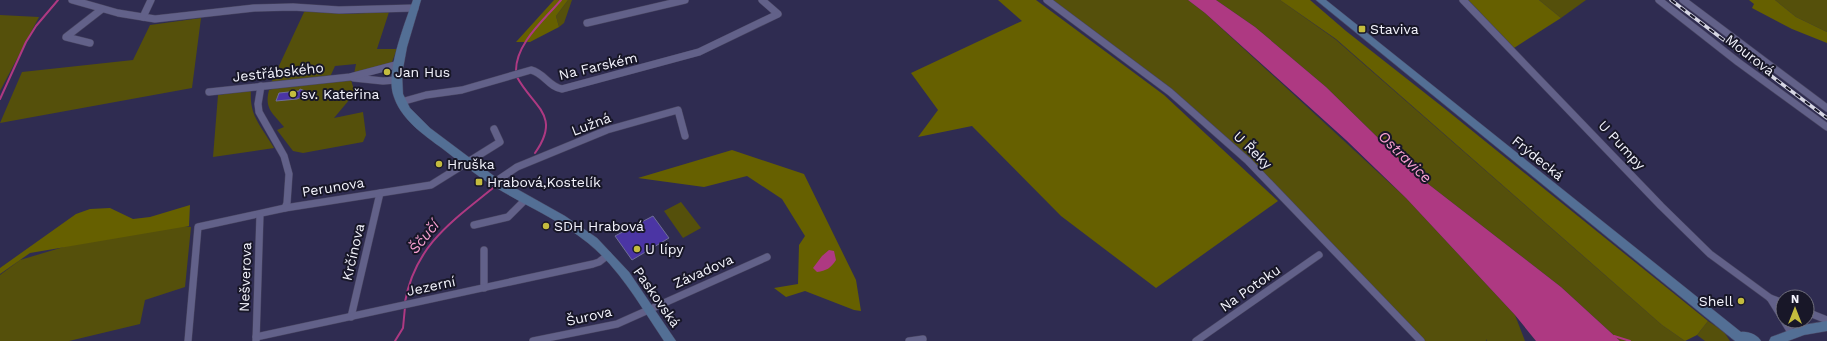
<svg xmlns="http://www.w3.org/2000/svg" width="1827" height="341" font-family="'Work Sans',sans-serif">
<rect width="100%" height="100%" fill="#2f2c51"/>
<g fill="#55500b">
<path d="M568,0h4l-8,23 -5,4 -3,-11z"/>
<path d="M1051,0h137l17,13 201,185 109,117 10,26h-38l-1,-2v2h-66l-172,-180 -78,-69z"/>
<path d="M1216,0h64l55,39 327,286 23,16h-65l-59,-54 -147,-114 -88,-86 -71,-60z"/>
<path d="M1539,0h47l-25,18z"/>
<path d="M1775,0h52v32l-31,-15z"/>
<path d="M305,10l40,4 44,-2 -12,37h20l-5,13 -6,4 -32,8 2,-10 -21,2 -5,11 -59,6z"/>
<path d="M0,15l39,2 -39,74z"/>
<path d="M201,18l-9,70 -192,35 22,-51 111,-12 17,-35z"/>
<path d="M351,80l4,13 -21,25 29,-6 3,23 -3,7 -60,11 -10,-2 -16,-21 7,-3c-11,-14 -20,-18 -15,-37l7,-2z"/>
<path d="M251,90c-2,26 10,36 23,58l-61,9 5,-62z"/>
<path d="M681,202l20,26 -18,10 -19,-27z"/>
<path d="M183,226l8,1 -6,60 -40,13 -5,24 -71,17h-69v-66l20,-15 47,-14z"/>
<path d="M1708,321l16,11 6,9h-25l-8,-6z"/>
</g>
<g fill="#666000">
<path d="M554,0h14l-12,16 3,11 -29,15h-14z"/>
<path d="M998,0h38l128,95 114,106 -122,87 -95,-72 -89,-90 -54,11 20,-27 -27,-37 111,-52z"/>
<path d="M1280,0h30l36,31 98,77 264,213 -11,14 -12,6 -23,-16 -326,-286z"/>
<path d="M1468,0h71l22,18 -47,30z"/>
<path d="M1749,0h26l21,17 31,15v11l-35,-14 -40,-21 2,-4z"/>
<path d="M732,150l72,24 52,106 5,31 -7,-1 -49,-19 -19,6 -12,-9 24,-4 1,-39 6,-9 -23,-37 -35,-23 -43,11 -66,-9z"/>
<path d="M190,205l-1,21 -159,27 -30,21v-6l76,-54 14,-5 20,-1 23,11 17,-2z"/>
</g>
<g fill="#ae3982">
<path d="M1188,0h28l39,27 71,60 88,86 147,114 59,54h-84l-21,-26 -109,-117 -60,-58 -141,-127z"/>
<path d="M829,250l5,1 2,9c-5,8 -10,11 -19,12l-4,-4 9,-12z"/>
</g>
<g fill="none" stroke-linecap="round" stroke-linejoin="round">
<g stroke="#ae3982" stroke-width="2">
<path d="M516,72c-1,-28 28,-52 45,-72"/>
<path d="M517,77c16,30 45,38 18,76"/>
<path d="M0,99l26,-57 10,-16 22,-26"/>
<path d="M405,302c10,-56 46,-80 88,-114"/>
<path d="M1614,336l16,5"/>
<path d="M395,341l8,-13 2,-21"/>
</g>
</g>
<g fill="#4b35a4" stroke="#6f6e97">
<path d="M300,89l10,4 -13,6 -21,2 3,-8 20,-2z"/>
<path d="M653,216l16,22 -37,22 -17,-24z"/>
</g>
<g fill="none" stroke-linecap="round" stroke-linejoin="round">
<defs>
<g id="minor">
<path d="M72,0l46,13 37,6 99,-11 39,-1 46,3 76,-2"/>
<path d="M1047,0l123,92 78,69 173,180"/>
<path d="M1463,0l198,206 49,48 60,44 13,21"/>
<path d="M1659,0l79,62 89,65"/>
<path d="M1683,0l144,108"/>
<path d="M143,17l8,-17"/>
<path d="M587,23l98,-23"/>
<path d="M90,43l-24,-6 36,-28"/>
<path d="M354,78l29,3 13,-1"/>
<path d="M261,86l-3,18 1,8 25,44 5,18 -2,29 -2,5"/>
<path d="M209,92l141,-15 49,-13"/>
<path d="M401,102l25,-7 36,-5 69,-20c13,3 18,17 31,19l137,-37 79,-38 -16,-14"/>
<path d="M495,182l22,-15 90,-37 71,-20 7,26"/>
<path d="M474,225l34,-8 17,-17"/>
<path d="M484,250v38"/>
<path d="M1770,298l13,5"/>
<path d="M1807,312l20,8"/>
<path d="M351,317l29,-124"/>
<path d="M1784,321l8,13"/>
<path d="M256,337l337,-73 6,-2 9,-7"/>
<path d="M188,341l10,-114 87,-19 146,-23 69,-43 -6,-13"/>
<path d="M256,341l4,-127"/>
<path d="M533,341l84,-17 150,-67"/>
<path d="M909,341l14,-2"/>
<path d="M1196,341l123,-86"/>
</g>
<g id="secondary">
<path d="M413,0h8l-14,47 -5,27 1,20 7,14 20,20 64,48 71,40 32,22 32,34 47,69h-12c-23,-34 -44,-72 -76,-98 -28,-23 -62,-37 -93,-56 -18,-11 -35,-25 -52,-38 -19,-14 -43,-30 -50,-55 -7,-24 12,-71 20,-94z"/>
<path d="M1316,0h10l415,332c7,-1 17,3 20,9h-26z"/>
<path d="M1827,321v10l-23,4 -16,6h-19l2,-4 32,-12z"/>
</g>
</defs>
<use href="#minor" stroke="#484561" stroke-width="8"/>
<use href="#secondary" stroke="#484561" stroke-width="1"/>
<use href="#minor" stroke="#626189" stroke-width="7"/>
<use href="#secondary" fill="#536f95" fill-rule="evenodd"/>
<defs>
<path id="rail" d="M1671,0l156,118"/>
</defs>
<use href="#rail" stroke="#d6d6e3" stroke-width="3.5"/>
<use href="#rail" stroke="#181728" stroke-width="2" stroke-dasharray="6" stroke-linecap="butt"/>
</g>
<g fill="#c4bc3e" stroke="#181728" stroke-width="1.5">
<rect x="1358" y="25" width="8" height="8" rx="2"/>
<circle cx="387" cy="72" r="4"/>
<circle cx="293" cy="94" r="4"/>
<circle cx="439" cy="164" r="4"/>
<rect x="475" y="178" width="8" height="8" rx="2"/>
<circle cx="546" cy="226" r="4"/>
<circle cx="637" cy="249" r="4"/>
<circle cx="1741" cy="301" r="4"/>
</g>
<g text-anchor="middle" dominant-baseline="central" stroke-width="4" stroke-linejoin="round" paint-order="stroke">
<g font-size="14" fill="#f4f4fd" stroke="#181728" text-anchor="start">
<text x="1370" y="29">Staviva</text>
<text x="395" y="72">Jan Hus</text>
<text x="301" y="94">sv. Kateřina</text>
<text x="447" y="164">Hruška</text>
<text x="487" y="182">Hrabová,Kostelík</text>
<text x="554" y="226">SDH Hrabová</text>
<text x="645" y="249">U lípy</text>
<text x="1733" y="301" text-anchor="end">Shell</text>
</g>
<g font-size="14" fill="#f4f4fd" stroke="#181728">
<text transform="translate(1750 55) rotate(38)">Mourová</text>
<text transform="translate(598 66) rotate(-13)">Na Farském</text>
<text transform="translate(278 72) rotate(-6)">Jestřábského</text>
<text transform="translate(591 124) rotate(-21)">Lužná</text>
<text transform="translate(1622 145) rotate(47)">U Pumpy</text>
<text transform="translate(1253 150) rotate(44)">U Řeky</text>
<text transform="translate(1538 158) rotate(39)">Frýdecká</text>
<text transform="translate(333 187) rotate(-9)">Perunova</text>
<text transform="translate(353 252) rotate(-77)">Krčínova</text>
<text transform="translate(703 271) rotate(-24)">Závadova</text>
<text transform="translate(245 277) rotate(-88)">Nešverova</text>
<text transform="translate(431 286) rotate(-12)">Jezerní</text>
<text transform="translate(1250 288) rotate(-35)">Na Potoku</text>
<text transform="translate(657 297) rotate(55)">Paskovská</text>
<text transform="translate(589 316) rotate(-13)">Šurova</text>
</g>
<g font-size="15" font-style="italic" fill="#f8a0d1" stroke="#181728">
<text transform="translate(1405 157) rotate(44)">Ostravice</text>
<text transform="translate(424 237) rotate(-51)">Ščučí</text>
</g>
</g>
<g transform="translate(1795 309)"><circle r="19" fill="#181728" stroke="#706f7d"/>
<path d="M0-3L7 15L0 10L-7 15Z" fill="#c4bc3e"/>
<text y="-6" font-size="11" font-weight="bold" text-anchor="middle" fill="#f4f4fd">N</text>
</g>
</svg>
